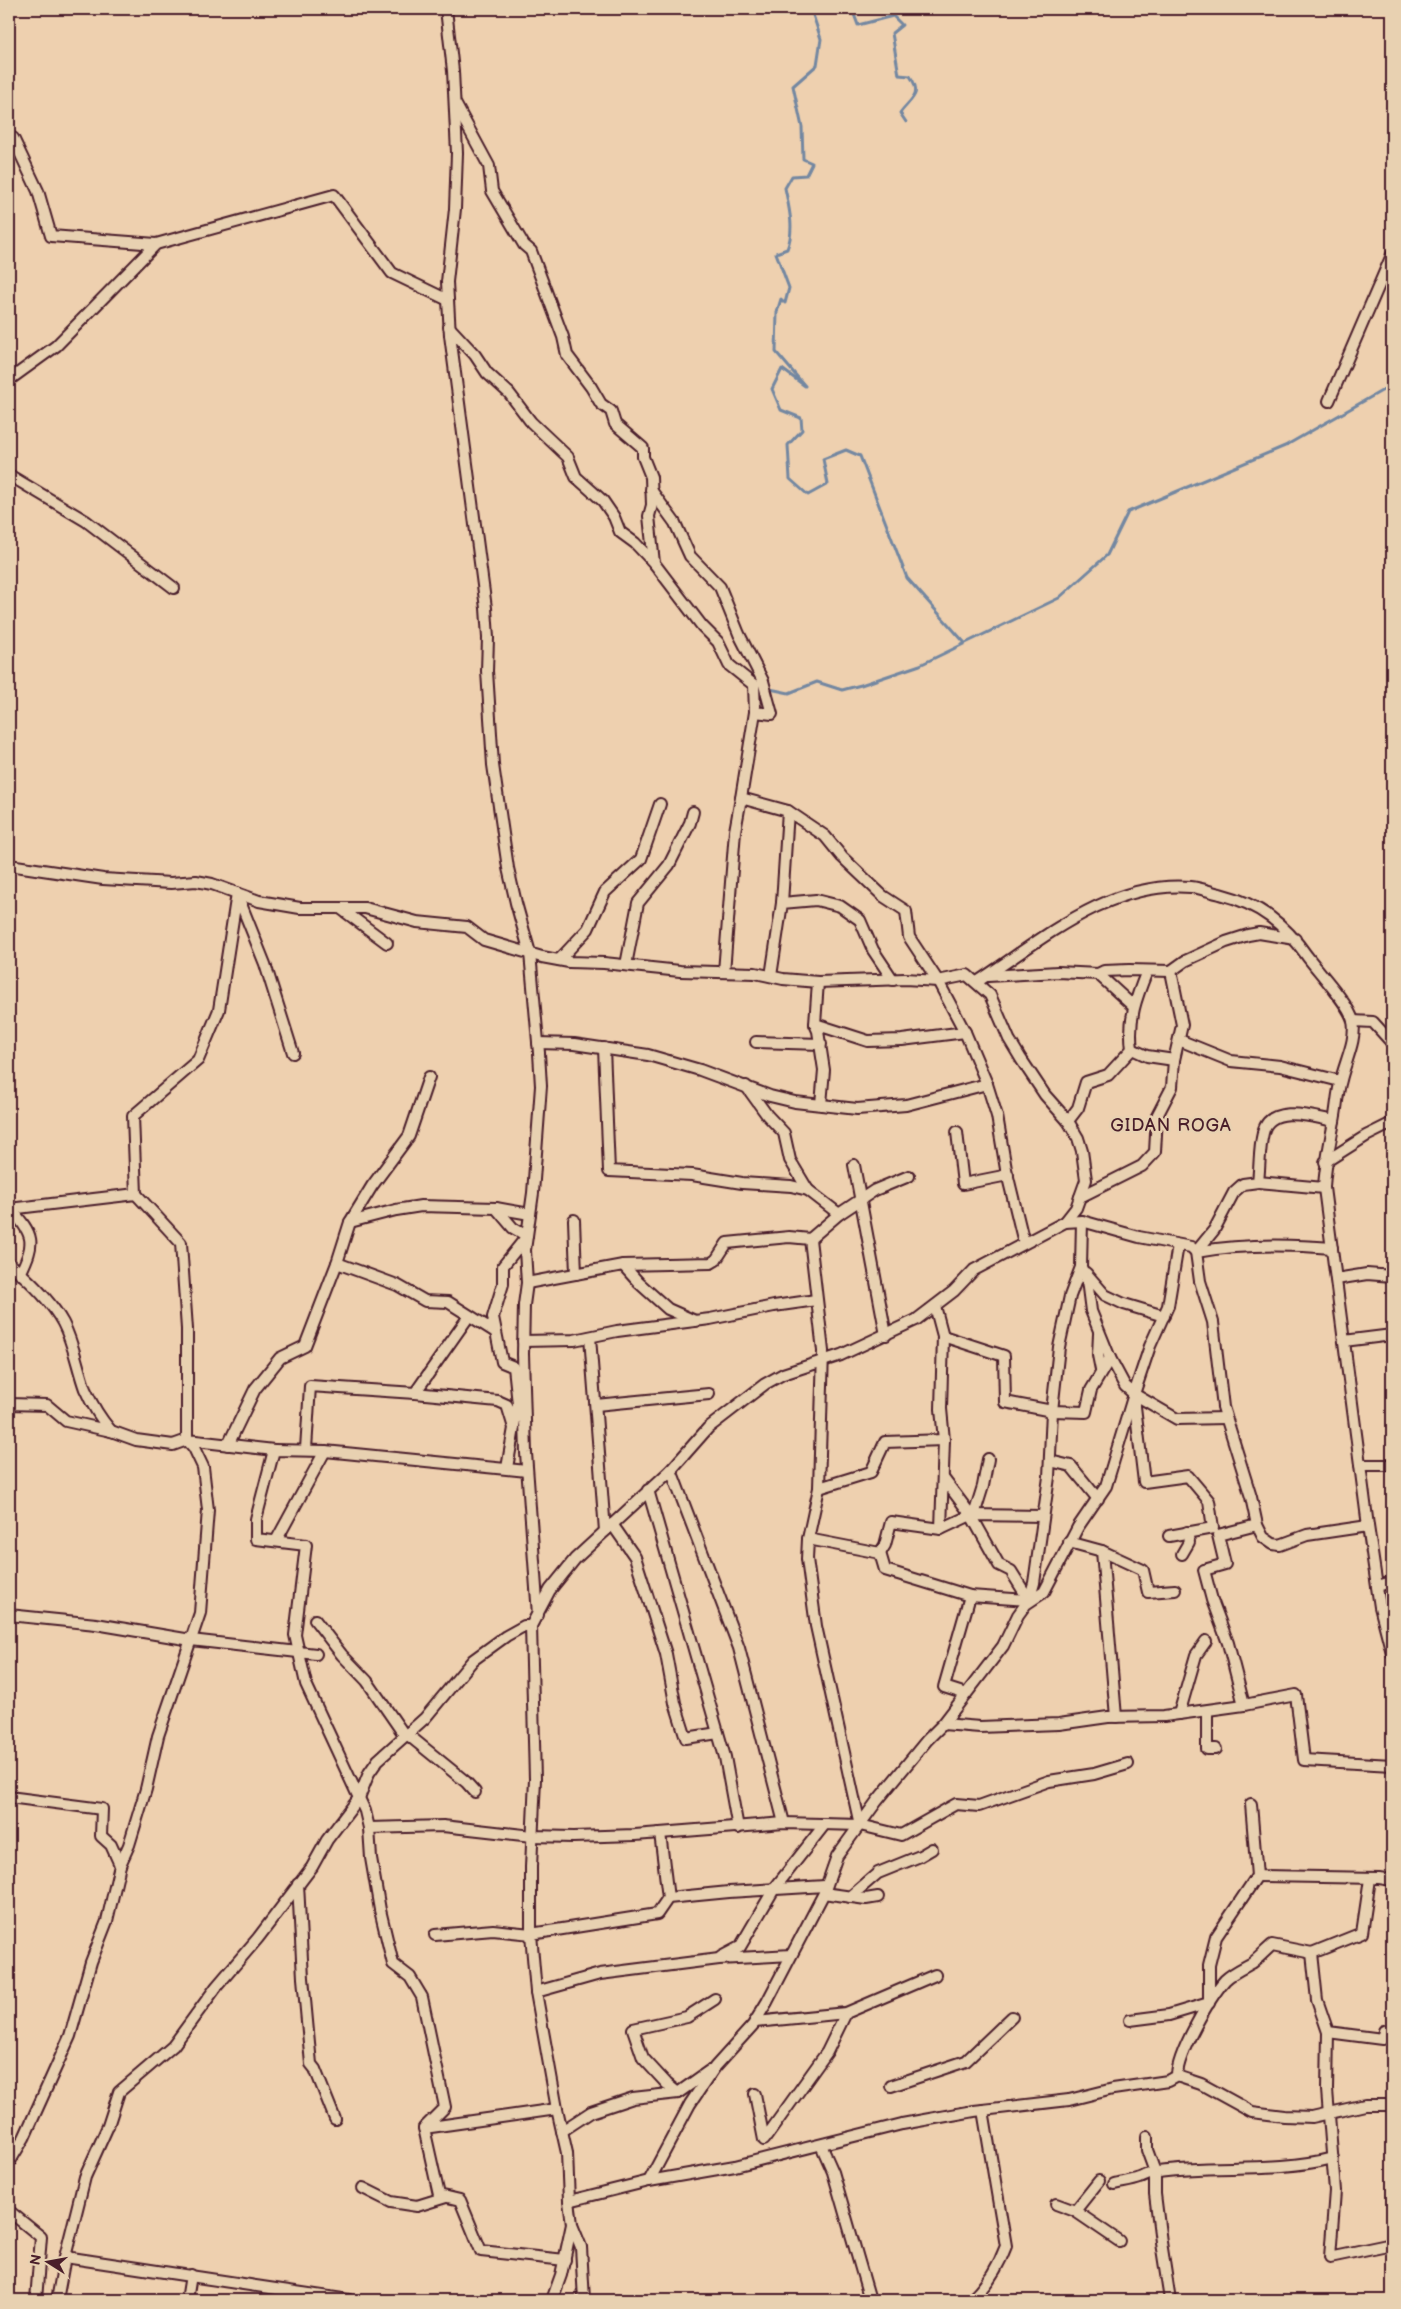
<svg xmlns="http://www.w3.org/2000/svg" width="1401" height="2309" font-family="'Balsamiq Sans',sans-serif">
<rect width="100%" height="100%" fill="#eed0af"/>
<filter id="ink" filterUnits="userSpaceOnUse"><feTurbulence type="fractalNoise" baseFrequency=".02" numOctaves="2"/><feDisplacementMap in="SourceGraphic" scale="10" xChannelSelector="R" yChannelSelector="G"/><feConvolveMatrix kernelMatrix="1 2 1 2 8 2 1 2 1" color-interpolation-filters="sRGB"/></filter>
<g filter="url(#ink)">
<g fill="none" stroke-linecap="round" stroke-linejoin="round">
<g stroke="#7387a1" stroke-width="3">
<path d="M811,9l10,30 -4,26 -24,21 9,41 1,32 9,4 -6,12 -14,1 -7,12c4,20 10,41 2,61l-11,4 13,35 -4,15 -4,-4 -4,13 -1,40 29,34 -23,-17 -10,20 9,21 20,8 1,12 -14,15 2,34 18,16 20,-11 -5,-25 23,-9 14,6 47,122 57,64"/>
<path d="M852,9l6,16 35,-9 9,9 -10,8 7,42 11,1c13,19 1,22 -10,37l6,9"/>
<path d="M770,689l19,4 28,-11 25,8 19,-5 59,-20 139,-67 48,-43 21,-43 157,-66 107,-61"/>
</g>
<defs>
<g id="minor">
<path d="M446,9l7,62 4,82 -2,56 -8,73 3,53 36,273 2,30 -1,33 6,94 15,103 8,35 14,50 9,100 2,33 -8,107 -8,57 2,33 -3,22 -1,49 3,99 12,162"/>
<path d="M456,105l33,61 3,25 32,54 7,6 32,86 4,18 24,32 10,17 10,7 4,13 28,24v9l8,20 1,28 -3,11 5,47"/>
<path d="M13,138l25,53 13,45 105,8"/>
<path d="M449,327l26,28 12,18 22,20 22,29 37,35 8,20 27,24 11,16 6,15 15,11 19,20 48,63 16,16 11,23 25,20 1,27 17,2 -9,-33 -24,-47 -19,-47 -30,-31 -15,-33 -24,-33"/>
<path d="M9,380l47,-34 100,-102 178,-49 58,78 56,27"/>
<path d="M1329,401l63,-146"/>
<path d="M9,475l77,46 88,67"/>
<path d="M755,712l-14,86 47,13 37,25 17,21 41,39 23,15 3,26 29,44 27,51 22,52 10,32 9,53 18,74"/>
<path d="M9,865l94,14 68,4 25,-2 16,3 47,17 41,7h65l52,14 50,5 17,13 58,17 27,5 35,1 76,8 75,2 28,6 35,3 87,-3 33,2 29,-6 23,20 19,44 12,20 24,36 23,26 10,17 4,13 4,29 -10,28 -11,14 -91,48 -20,21 -38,29 -75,35 -58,19 -18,10 -57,44 -37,42 -96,89 -25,31 -19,36 4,153 -4,88v67l5,58 21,117 10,44 2,48 3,23 -11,51 -9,25"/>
<path d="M237,893l-18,117 -21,50 -65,56 3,78 45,49 6,86v111l87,10"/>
<path d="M237,894l28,70 28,89"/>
<path d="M782,903l6,-92"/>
<path d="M340,908l47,35"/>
<path d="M559,960l29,-31 17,-37 36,-33 19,-55"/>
<path d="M626,965l12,-62 31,-38 21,-42 3,-11"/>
<path d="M724,972l11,-141 6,-33"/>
<path d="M1098,974l35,32"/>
<path d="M771,976l11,-73 34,-3 24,6 20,14 13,30 20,30"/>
<path d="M988,976l70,-4 40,2 6,-3 25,-1 42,1 14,-10 41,-19 22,-7 11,-2 36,6"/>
<path d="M818,982l-3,42 3,7 6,39 -3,34"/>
<path d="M977,982c65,-42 132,-102 214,-95 10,1 20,5 29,7 39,10 65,30 87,62 11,15 42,48 46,65 4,18 -8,41 -12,59 -4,13 -4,27 -7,41 -4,23 -9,44 -10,67l44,338 12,81 12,46"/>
<path d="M1353,1021l20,1 19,21"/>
<path d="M815,1024l53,17 34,-1 63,-8"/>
<path d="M1179,1040l52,21 49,5 60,15"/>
<path d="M756,1042l65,2"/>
<path d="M538,1043l36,1 74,11 52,15 70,26 25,6 62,7 49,-4 81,-21"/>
<path d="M604,1048l5,123 83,4 50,8 49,3 17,4 31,24"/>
<path d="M1132,1049l15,7 27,4"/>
<path d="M746,1086l21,29 17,18 6,27 18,30"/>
<path d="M1068,1121l10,-13 8,-26 22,-7 24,-26c-4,-30 4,-51 15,-78"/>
<path d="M1334,1121c-20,-4 -65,-18 -71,12 -4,16 -3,33 -5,49l-15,2 -9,8 -20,38 -18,22 4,29 13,41 10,85 28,90 6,28 6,12 10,7 7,1 27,-10 61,-9"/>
<path d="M957,1132l6,52 45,-9"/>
<path d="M1325,1162l41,-26 26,-13"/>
<path d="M854,1165l32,170"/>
<path d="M1258,1182l66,6"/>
<path d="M1080,1197l62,-31 13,-14 2,-36 15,-29 2,-27 8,-35 -11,-54"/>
<path d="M496,1208l17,20 14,8 -24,30v18l-10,33 9,45 12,5 4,37 -4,22"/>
<path d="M9,1209l127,-15"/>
<path d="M11,1209c23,27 25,32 9,65"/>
<path d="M574,1220l2,54"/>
<path d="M350,1222l46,-12 25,-4 75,2 34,6"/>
<path d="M1065,1222l17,-1 57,16 52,10 5,5c45,-8 89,-8 136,-4"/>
<path d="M810,1239l13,112 -4,137 -11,51 -1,20 9,67 44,199"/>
<path d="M9,1263c19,16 42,38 54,60 11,21 14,44 22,66 7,16 15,29 26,42"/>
<path d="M337,1263l60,22 28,16 23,1 46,29"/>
<path d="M623,1265l16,18 29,26 27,12"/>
<path d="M1081,1267l6,13 4,31 19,47 15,28 9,8 43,25 49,-1"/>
<path d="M1086,1273l19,22 19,9 40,12"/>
<path d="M1336,1279l31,-5 25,2"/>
<path d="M527,1283l96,-18 88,-2 5,-3 11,-17 62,-6 21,2 29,-25 36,-24 34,-14"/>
<path d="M935,1306l8,30 -2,73 3,31 -3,89"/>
<path d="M1099,1334l-1,21 3,15"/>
<path d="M943,1336l61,20 1,46 47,9 34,1 5,-22 19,-32"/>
<path d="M590,1337l15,194"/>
<path d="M523,1341l51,-1 43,-9 93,-12 64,-13 42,-6"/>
<path d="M1344,1341l48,-6"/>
<path d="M415,1393l54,-77"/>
<path d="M1134,1398l10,84 44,-6 21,25 4,27 -44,8"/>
<path d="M9,1404l38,1 19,16 45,10 25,9 37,5 14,-5 7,8 9,19 5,43 -8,103 -42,123 -12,53 -17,56 -9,20 -9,-20 -10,-9 1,-27 -93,-12"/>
<path d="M596,1405l113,-11"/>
<path d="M228,1445l27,-56 25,-31 25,-12 32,-83 13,-41 22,-36 37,-50 20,-59"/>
<path d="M306,1449l4,-63 105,7 83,8 9,4 7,23 -7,40"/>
<path d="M1050,1461l21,5 27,33"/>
<path d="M1360,1465h32"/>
<path d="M671,1470l68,178 45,175"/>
<path d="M527,1471l-202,-20 -51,-1 -18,69v20l50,6 -11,90 11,49 59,127 4,17 2,30 9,52 13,54 17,13 12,20 23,110 -21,21 15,67 21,5 21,51 84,9"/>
<path d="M943,1478l28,37 28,50 12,6 18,29"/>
<path d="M819,1488l52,-16 14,-30 59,-2"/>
<path d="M648,1490l77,267 13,71"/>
<path d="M974,1515l9,-29 5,-27"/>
<path d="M612,1524l23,33 31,97 9,49 11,35 32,-5"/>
<path d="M808,1539l72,14 5,-8 6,-23 50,7 30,-14 72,1"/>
<path d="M276,1541l49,-90"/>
<path d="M1069,1542l33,9 41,19 5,22 27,-2"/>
<path d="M1102,1551l14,166"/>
<path d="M880,1553l5,17 85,26 59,4"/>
<path d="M1182,1554l7,-12 -2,-10"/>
<path d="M1377,1586l15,-4"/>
<path d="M1029,1600l5,-17 15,-106 3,-66 7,-64 11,-51 11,-29 1,-46"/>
<path d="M9,1615l87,9 95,16 125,14"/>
<path d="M315,1620l27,35 25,26 38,55"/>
<path d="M966,1694l-22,-7 26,-91"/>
<path d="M1244,1705l-16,-62 -16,-43 -8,-30 21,-6 -7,-29 39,-10"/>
<path d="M1207,1711v38h9"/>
<path d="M1179,1714l17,-59 10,-14"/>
<path d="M943,1724l37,3 79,-3 49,-7 56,-1 80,-11 52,-10 8,65 88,5"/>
<path d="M407,1734l59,48 9,10"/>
<path d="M1251,1804l6,72 122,2 13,2"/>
<path d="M369,1828l74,-2 89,10 41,1 62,-2 149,-12 76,2 41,10 55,-31 23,2 70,-25 45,-7 34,-10"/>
<path d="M660,1833l8,65"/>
<path d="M1370,1879l-8,54 -50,20 5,47 11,32 54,7 2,-8 8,-1"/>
<path d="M298,1884l5,94 8,86 4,5 20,50"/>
<path d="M824,1893l42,6 12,-2"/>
<path d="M850,1897l28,-24 42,-17 12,-7"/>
<path d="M435,1935l58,-5 38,4 126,-20 11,-16 61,-6 96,-6"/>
<path d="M721,1957l19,-10 34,-58 51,-65"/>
<path d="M536,1992l64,-18 119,-15 72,-4"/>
<path d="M1130,2020l39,-5 40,-12v-38l7,-28 41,-61"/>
<path d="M755,2022l91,-9"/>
<path d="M1328,2032l-1,58 8,101 -5,66 62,-13"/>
<path d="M709,2071l-31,22 -11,-9 -24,-26 -10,-29 54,-12 28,-18"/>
<path d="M1177,2076c0,-22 33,-79 48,-96 7,-7 18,-12 27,-17 7,-5 13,-12 20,-18l40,8"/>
<path d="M891,2086l75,-25 46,-44"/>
<path d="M755,2094l9,46 63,-88 19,-39 89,-38"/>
<path d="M424,2128l133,-19"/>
<path d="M562,2131l29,-19 42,-14 45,-5"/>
<path d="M1147,2137v13l8,22v22l6,48 9,58"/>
<path d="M821,2145l12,27 37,128"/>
<path d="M9,2163l15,-25 46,-102 21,-74 16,-41 13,-56"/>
<path d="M649,2181l41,-77 25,-37 38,-42 14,-23 57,-109 13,-37 40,-55 50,-61 16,-16 60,-78 15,-31 8,-11 18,-12 34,-65 28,-41 28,-92 16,-48 18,-40 10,-61"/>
<path d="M1114,2184c8,-2 18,-3 26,-6 6,-2 11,-6 18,-6 58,-8 118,1 175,-14"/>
<path d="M363,2188l28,14 26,4 29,-9"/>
<path d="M569,2201l80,-20 86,-15 167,-42 72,-13 95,-11 44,-11 55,-8 9,-5 24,8 51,28 32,4 28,1 53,-12h27"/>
<path d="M1056,2204l19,7 44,30"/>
<path d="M9,2211l32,26 -5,63"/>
<path d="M1075,2211l24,-30"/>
<path d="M572,2225l9,22 3,53"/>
<path d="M65,2257l284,43"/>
<path d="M9,2300h1"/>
<path d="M57,2300l8,-43 20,-80 23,-51 11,-34 54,-46 44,-60 41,-48 54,-71 15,-27 32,-42 10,-25 9,-13 47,-42 48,-58 33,-24 18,-10h7"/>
<path d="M187,2300l4,-25"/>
<path d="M971,2300c17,-16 27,-32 35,-54l-23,-136"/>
</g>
</defs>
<use href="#minor" stroke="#4a1f2b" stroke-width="14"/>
<use href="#minor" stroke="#e8d1b1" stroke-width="10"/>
</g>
</g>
<g text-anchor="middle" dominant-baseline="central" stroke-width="5" stroke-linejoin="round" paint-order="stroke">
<g font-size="18" letter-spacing="1" fill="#4a1f2b" stroke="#e8d1b1">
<text x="1171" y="1125">GIDAN ROGA</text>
</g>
</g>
<rect width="1401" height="2309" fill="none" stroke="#e8d1b1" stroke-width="30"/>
<rect x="15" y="15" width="1371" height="2279" fill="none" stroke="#4a1f2b" stroke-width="2" filter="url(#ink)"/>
<g transform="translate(48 2262) rotate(281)" stroke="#e8d1b1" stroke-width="4" paint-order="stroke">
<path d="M0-4L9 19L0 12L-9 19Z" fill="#4a1f2b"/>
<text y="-8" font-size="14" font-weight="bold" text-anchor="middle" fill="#4a1f2b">N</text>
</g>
</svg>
